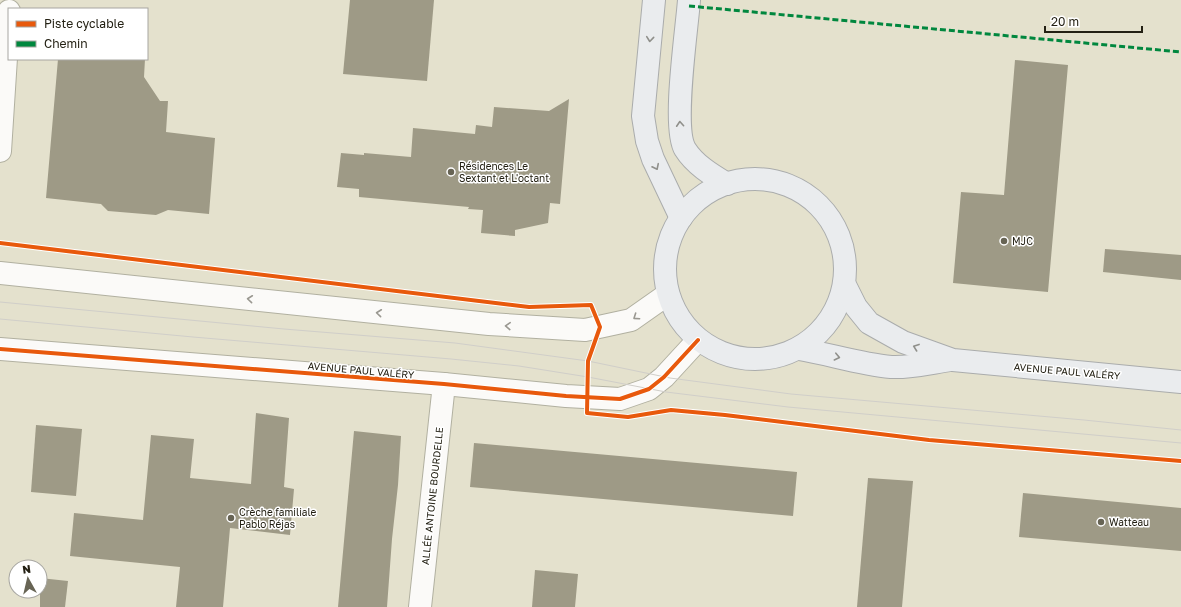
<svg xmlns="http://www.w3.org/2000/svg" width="1181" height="607" font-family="'Golos Text',sans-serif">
<rect width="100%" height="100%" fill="#e4e1cd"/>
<g fill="#9e9a86">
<path d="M350,0h84l-7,81 -84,-7z"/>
<path d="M58,59h87l-1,18 16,24h8l-2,31 49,6 -6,76 -41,-4 -12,5 -48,-4 -7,-7 -55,-6z"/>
<path d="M1015,60l53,5 -20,227 -95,-9 8,-91 43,3z"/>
<path d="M569,99l-9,105 -10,-1 -2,20 -33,7v6l-34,-3 2,-23 -15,-1 1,-2 -110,-10v-8l-22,-2 4,-34 23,2v-2l47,4 2,-29 62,6 1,-9 16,2 2,-20 55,4z"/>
<path d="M1105,249l76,6v25l-78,-8z"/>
<path d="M256,413l33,5 -5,69 10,2 -4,46 -60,-7 -7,79h-47l4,-40 -110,-11 4,-43 69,7 8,-85 43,4 -4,39 61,6z"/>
<path d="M36,425l46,4 -6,67 -45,-4z"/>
<path d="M354,431l47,5 -3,49 -6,54 -5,68h-49z"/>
<path d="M474,443l323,29 -4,44 -323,-29z"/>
<path d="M868,478l45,3 -11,126h-45z"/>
<path d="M1023,493l158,15v43l-162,-14z"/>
<path d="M535,570l43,4 -3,33h-43z"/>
<path d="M40,578l28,3 -3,26h-25z"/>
</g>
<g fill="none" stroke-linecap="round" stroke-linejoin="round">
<defs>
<g id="minor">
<path d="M0,151l9,-140"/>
<path d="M0,273l489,51 96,6 46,-10 37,-26"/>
<path d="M0,349l444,35 122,12 54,3 29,-10 15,-12 34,-37"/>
<path d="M420,607l24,-223"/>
</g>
<g id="primary">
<path d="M654,0l-11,116 4,25 6,18 28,59"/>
<path d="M689,0c-2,29 -17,127 -4,149 10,16 27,26 42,35"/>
<circle cx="755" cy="269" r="90"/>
<path d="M845,285l11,22 13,16 34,19 50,18 228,22"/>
<path d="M799,349c30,5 61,15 92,18 19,1 39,-4 59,-7"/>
</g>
</defs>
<use href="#minor" stroke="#b1b0a0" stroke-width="24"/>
<use href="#primary" stroke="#aaacac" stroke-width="24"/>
<use href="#minor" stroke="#fbfaf8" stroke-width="22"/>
<use href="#primary" stroke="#eaecee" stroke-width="22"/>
<g stroke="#d0cec9" stroke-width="1">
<path d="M0,302l284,27 171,14 133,18 82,17 121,16 293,26 97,10"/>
<path d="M0,319l193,18 258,22 68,7 69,11 78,15 122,15 393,36"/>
</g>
<path stroke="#00873e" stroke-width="3" stroke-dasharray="6 3" stroke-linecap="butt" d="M689,6l492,46"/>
<defs>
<g id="cycleway">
<path d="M0,243l529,64 62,-2 9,22 -12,34 -1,52 41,4 43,-7 54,5 204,25 252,21"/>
<path d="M0,349l444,35 122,12 54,3 29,-10 15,-12 34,-37"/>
</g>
</defs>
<use href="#cycleway" stroke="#fff" stroke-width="6"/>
<use href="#cycleway" stroke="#e8590c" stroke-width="4"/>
</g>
<defs><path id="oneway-chevron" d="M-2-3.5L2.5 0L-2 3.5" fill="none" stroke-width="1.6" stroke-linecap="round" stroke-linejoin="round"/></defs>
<g stroke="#90908b">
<use href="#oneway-chevron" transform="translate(650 39) rotate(96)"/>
<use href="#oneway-chevron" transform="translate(680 124) rotate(-94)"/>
<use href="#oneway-chevron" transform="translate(656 167) rotate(64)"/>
<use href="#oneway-chevron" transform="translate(916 347) rotate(-160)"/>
<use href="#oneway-chevron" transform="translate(837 357) rotate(13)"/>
</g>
<g stroke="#9a9891">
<use href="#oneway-chevron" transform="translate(250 299) rotate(-174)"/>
<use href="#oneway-chevron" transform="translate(379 313) rotate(-174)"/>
<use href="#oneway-chevron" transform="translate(636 317) rotate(146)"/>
<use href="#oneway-chevron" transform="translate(508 326) rotate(-177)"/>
</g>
<g fill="#676454" stroke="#fff" stroke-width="1.5">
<circle cx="451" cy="172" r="4"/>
<circle cx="1004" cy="241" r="4"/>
<circle cx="231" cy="518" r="4"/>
<circle cx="1101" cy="522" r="4"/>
</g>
<g text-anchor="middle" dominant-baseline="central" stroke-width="3" stroke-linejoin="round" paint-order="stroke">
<g font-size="10" fill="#232013" stroke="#fff" text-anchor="start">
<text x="459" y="166">Résidences Le<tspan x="459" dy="12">Sextant et L'octant</tspan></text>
<text x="1012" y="241">MJC</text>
<text x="239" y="512">Crèche familiale<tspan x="239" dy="12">Pablo Réjas</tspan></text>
<text x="1109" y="522">Watteau</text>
</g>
<g font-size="10" fill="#232013" stroke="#fff">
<text transform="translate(361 370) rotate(5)">AVENUE PAUL VALÉRY</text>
<text transform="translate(1067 371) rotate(5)">AVENUE PAUL VALÉRY</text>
<text transform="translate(432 496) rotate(-84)">ALLÉE ANTOINE BOURDELLE</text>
</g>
</g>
<rect x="8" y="8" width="140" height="52" fill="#ffffff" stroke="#a7a6a1"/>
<rect x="16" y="21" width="20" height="6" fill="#e8590c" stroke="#a7a6a1"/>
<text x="44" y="28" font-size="12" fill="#232013">Piste cyclable</text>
<rect x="16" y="41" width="20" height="6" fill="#00873e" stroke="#a7a6a1"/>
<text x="44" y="48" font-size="12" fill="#232013">Chemin</text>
<g transform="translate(28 579) rotate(352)"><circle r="19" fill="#ffffff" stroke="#a7a6a1"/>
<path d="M0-3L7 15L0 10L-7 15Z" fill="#676454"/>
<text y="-6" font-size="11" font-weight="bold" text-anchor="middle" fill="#232013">N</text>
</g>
<path d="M1045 26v6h97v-6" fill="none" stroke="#232013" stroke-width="2"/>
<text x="1051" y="26" font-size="12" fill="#232013" stroke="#ffffff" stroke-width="3" paint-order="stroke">20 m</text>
</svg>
